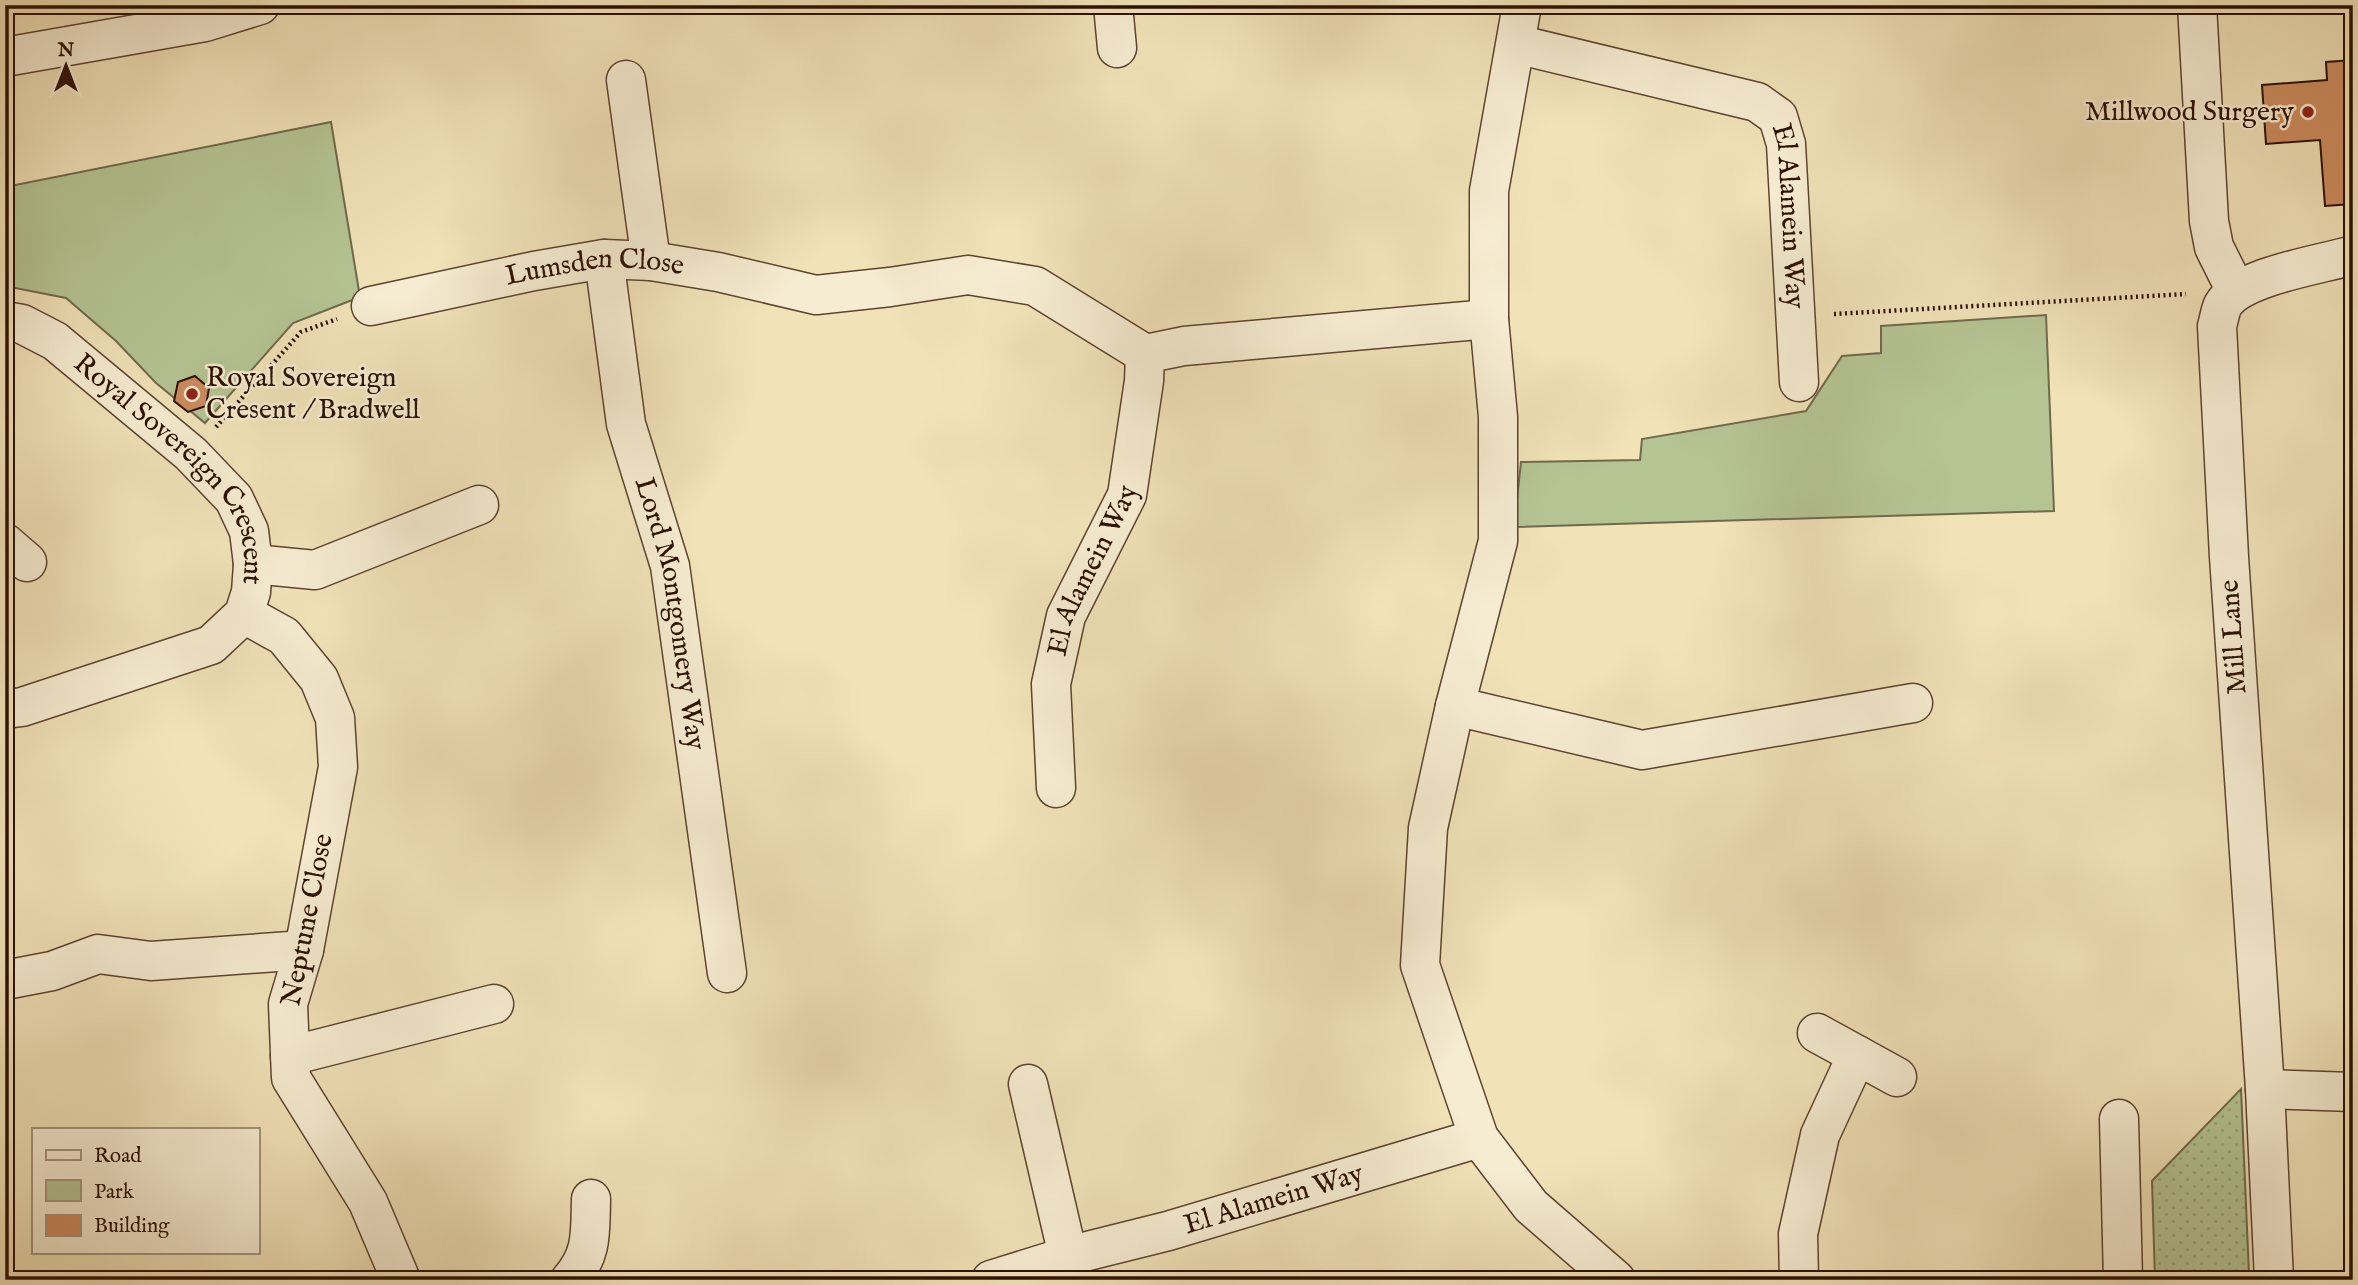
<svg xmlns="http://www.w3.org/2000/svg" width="2358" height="1285" font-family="'IM FELL English',serif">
<defs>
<pattern id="grass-dots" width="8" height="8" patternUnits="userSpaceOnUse" patternTransform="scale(1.75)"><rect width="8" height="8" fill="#b5c493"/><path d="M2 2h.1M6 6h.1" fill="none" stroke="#9ca77d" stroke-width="1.8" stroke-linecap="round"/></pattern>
</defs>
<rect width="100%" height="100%" fill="#f1e2b8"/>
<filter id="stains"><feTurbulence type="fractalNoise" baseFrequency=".00286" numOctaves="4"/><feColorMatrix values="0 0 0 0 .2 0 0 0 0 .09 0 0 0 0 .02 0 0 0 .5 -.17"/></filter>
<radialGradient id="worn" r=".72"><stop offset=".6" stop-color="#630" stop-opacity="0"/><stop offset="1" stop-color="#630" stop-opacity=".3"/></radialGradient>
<path fill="url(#grass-dots)" stroke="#706a4b" stroke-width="2" d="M2241,1089l8,185 -3,6h-91l-3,-99z"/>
<g fill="#b5c493" stroke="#706a4b" stroke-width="2">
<path d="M331,122l29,175 -67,26 -88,100 -49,-40 -40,-42 -50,-43 -61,-12v-99z"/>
<path d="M2046,315l8,196 -540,16 7,-65 119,-2 2,-21 164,-28 36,-55 39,-3v-27z"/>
</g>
<g fill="#cc8c5e" stroke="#2c1003" stroke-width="2">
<path d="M2353,60v144l-28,2 -5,-66 -54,4 -4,-59 65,-5 -1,-18z"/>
<path d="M195,376l14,12 -3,18 -18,6 -14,-11 4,-19z"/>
</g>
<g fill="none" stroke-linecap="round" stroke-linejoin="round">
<defs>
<g id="minor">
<path d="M1113,5l4,43"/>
<path d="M1522,5l-33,186v128l9,98v124l-43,165 -27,122 -8,137 59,173 52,68 85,74"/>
<path d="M2197,5l12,216 5,26 22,44"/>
<path id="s1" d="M1516,44l241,58 21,15 8,27 13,238"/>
<path d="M5,57l200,-35 55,-17"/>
<path d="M626,80l25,181"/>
<path id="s2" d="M604,259l22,165 44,142 57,407"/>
<path id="s3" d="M371,306l163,-35 70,-12 47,2 67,11 98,23 74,-8 78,-12 67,11 110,68"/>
<path id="s4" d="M5,321l17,3 33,17 136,113 43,45 15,32 4,33 -2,28 -7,22 -33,31 -189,62 -17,2"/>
<path d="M5,543l22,19"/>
<path d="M253,564l62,6 164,-65"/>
<path d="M244,614l40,22 35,43 16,39 3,49 -34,183 -16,54 3,74 77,124 33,78"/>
<path d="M1455,706l187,44 271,-47"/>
<path id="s5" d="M1056,788l-5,-104 15,-68 61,-121 17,-114 1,-27 39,-8 305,-27"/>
<path d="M5,980l47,-9 46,-17 53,7 153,-11"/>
<path d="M1817,1033l40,22"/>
<path d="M290,1056l204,-52"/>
<path d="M1028,1084l40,172"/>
<path d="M2265,1089l88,3"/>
<path d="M2119,1119l4,161"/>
<path d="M570,1280c23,-26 20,-48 21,-81"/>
<path id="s6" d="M991,1280l77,-24 100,-25 311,-93"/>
<path d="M1799,1280l-1,-46 22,-99 37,-80 40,22"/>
<path d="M2274,1280l-9,-191 -36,-532 -12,-231c2,-6 3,-15 6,-21 17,-29 97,-40 130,-50"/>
</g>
</defs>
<use href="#minor" stroke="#5d4430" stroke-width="41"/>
<g stroke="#2c1003" stroke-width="4.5" stroke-dasharray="2 3.5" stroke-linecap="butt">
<path d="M1834,314l352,-20"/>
<path d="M216,427l85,-95 36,-13"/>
</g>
<use href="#minor" stroke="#f6ecd1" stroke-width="38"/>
</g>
<g fill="#8f2418" stroke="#f6ecd1" stroke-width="2.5">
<circle cx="2308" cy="112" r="7"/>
<circle cx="192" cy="394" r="7"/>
</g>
<g text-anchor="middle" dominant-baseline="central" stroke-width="5" stroke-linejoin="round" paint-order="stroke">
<g font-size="28" fill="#2c1003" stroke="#f6ecd1" text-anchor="end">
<text x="2294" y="112">Millwood Surgery</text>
<text x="206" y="378" text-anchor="start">Royal Sovereign<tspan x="206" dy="32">Cresent / Bradwell</tspan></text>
</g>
<g font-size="28" fill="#2c1003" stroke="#f6ecd1">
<text stroke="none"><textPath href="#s1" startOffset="374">El Alamein Way</textPath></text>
<text stroke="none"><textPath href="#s3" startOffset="228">Lumsden Close</textPath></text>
<text stroke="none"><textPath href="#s4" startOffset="233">Royal Sovereign Crescent</textPath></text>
<text stroke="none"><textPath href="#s5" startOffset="226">El Alamein Way</textPath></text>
<text stroke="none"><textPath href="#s2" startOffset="362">Lord Montgomery Way</textPath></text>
<text transform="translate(2234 637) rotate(-94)">Mill Lane</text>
<text transform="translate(308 920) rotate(-79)">Neptune Close</text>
<text stroke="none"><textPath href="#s6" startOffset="294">El Alamein Way</textPath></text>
</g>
</g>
<rect width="2358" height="1285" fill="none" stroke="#f1e2b8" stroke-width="28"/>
<rect x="7" y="7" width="2344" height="1271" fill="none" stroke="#2c1003" stroke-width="3.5"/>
<rect x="14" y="14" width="2330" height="1257" fill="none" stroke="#2c1003" stroke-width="2"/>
<rect x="32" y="1128" width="228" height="126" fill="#f6ecd1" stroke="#a5947f" stroke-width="2"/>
<rect x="46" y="1150" width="35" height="10" fill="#f6ecd1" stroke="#a5947f" stroke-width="2"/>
<text x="94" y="1162" font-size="21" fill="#2c1003">Road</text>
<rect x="46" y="1180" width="35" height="21" fill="#b5c493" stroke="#a5947f" stroke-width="2"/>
<text x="94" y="1198" font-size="21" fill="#2c1003">Park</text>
<rect x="46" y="1215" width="35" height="21" fill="#cc8c5e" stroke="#a5947f" stroke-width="2"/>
<text x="94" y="1232" font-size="21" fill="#2c1003">Building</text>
<g transform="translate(66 66)" stroke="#f6ecd1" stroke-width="5" paint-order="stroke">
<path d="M0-5L12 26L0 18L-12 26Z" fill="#2c1003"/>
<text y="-10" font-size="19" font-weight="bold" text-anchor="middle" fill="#2c1003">N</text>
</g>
<rect width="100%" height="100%" filter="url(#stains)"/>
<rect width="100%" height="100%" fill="url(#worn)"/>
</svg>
